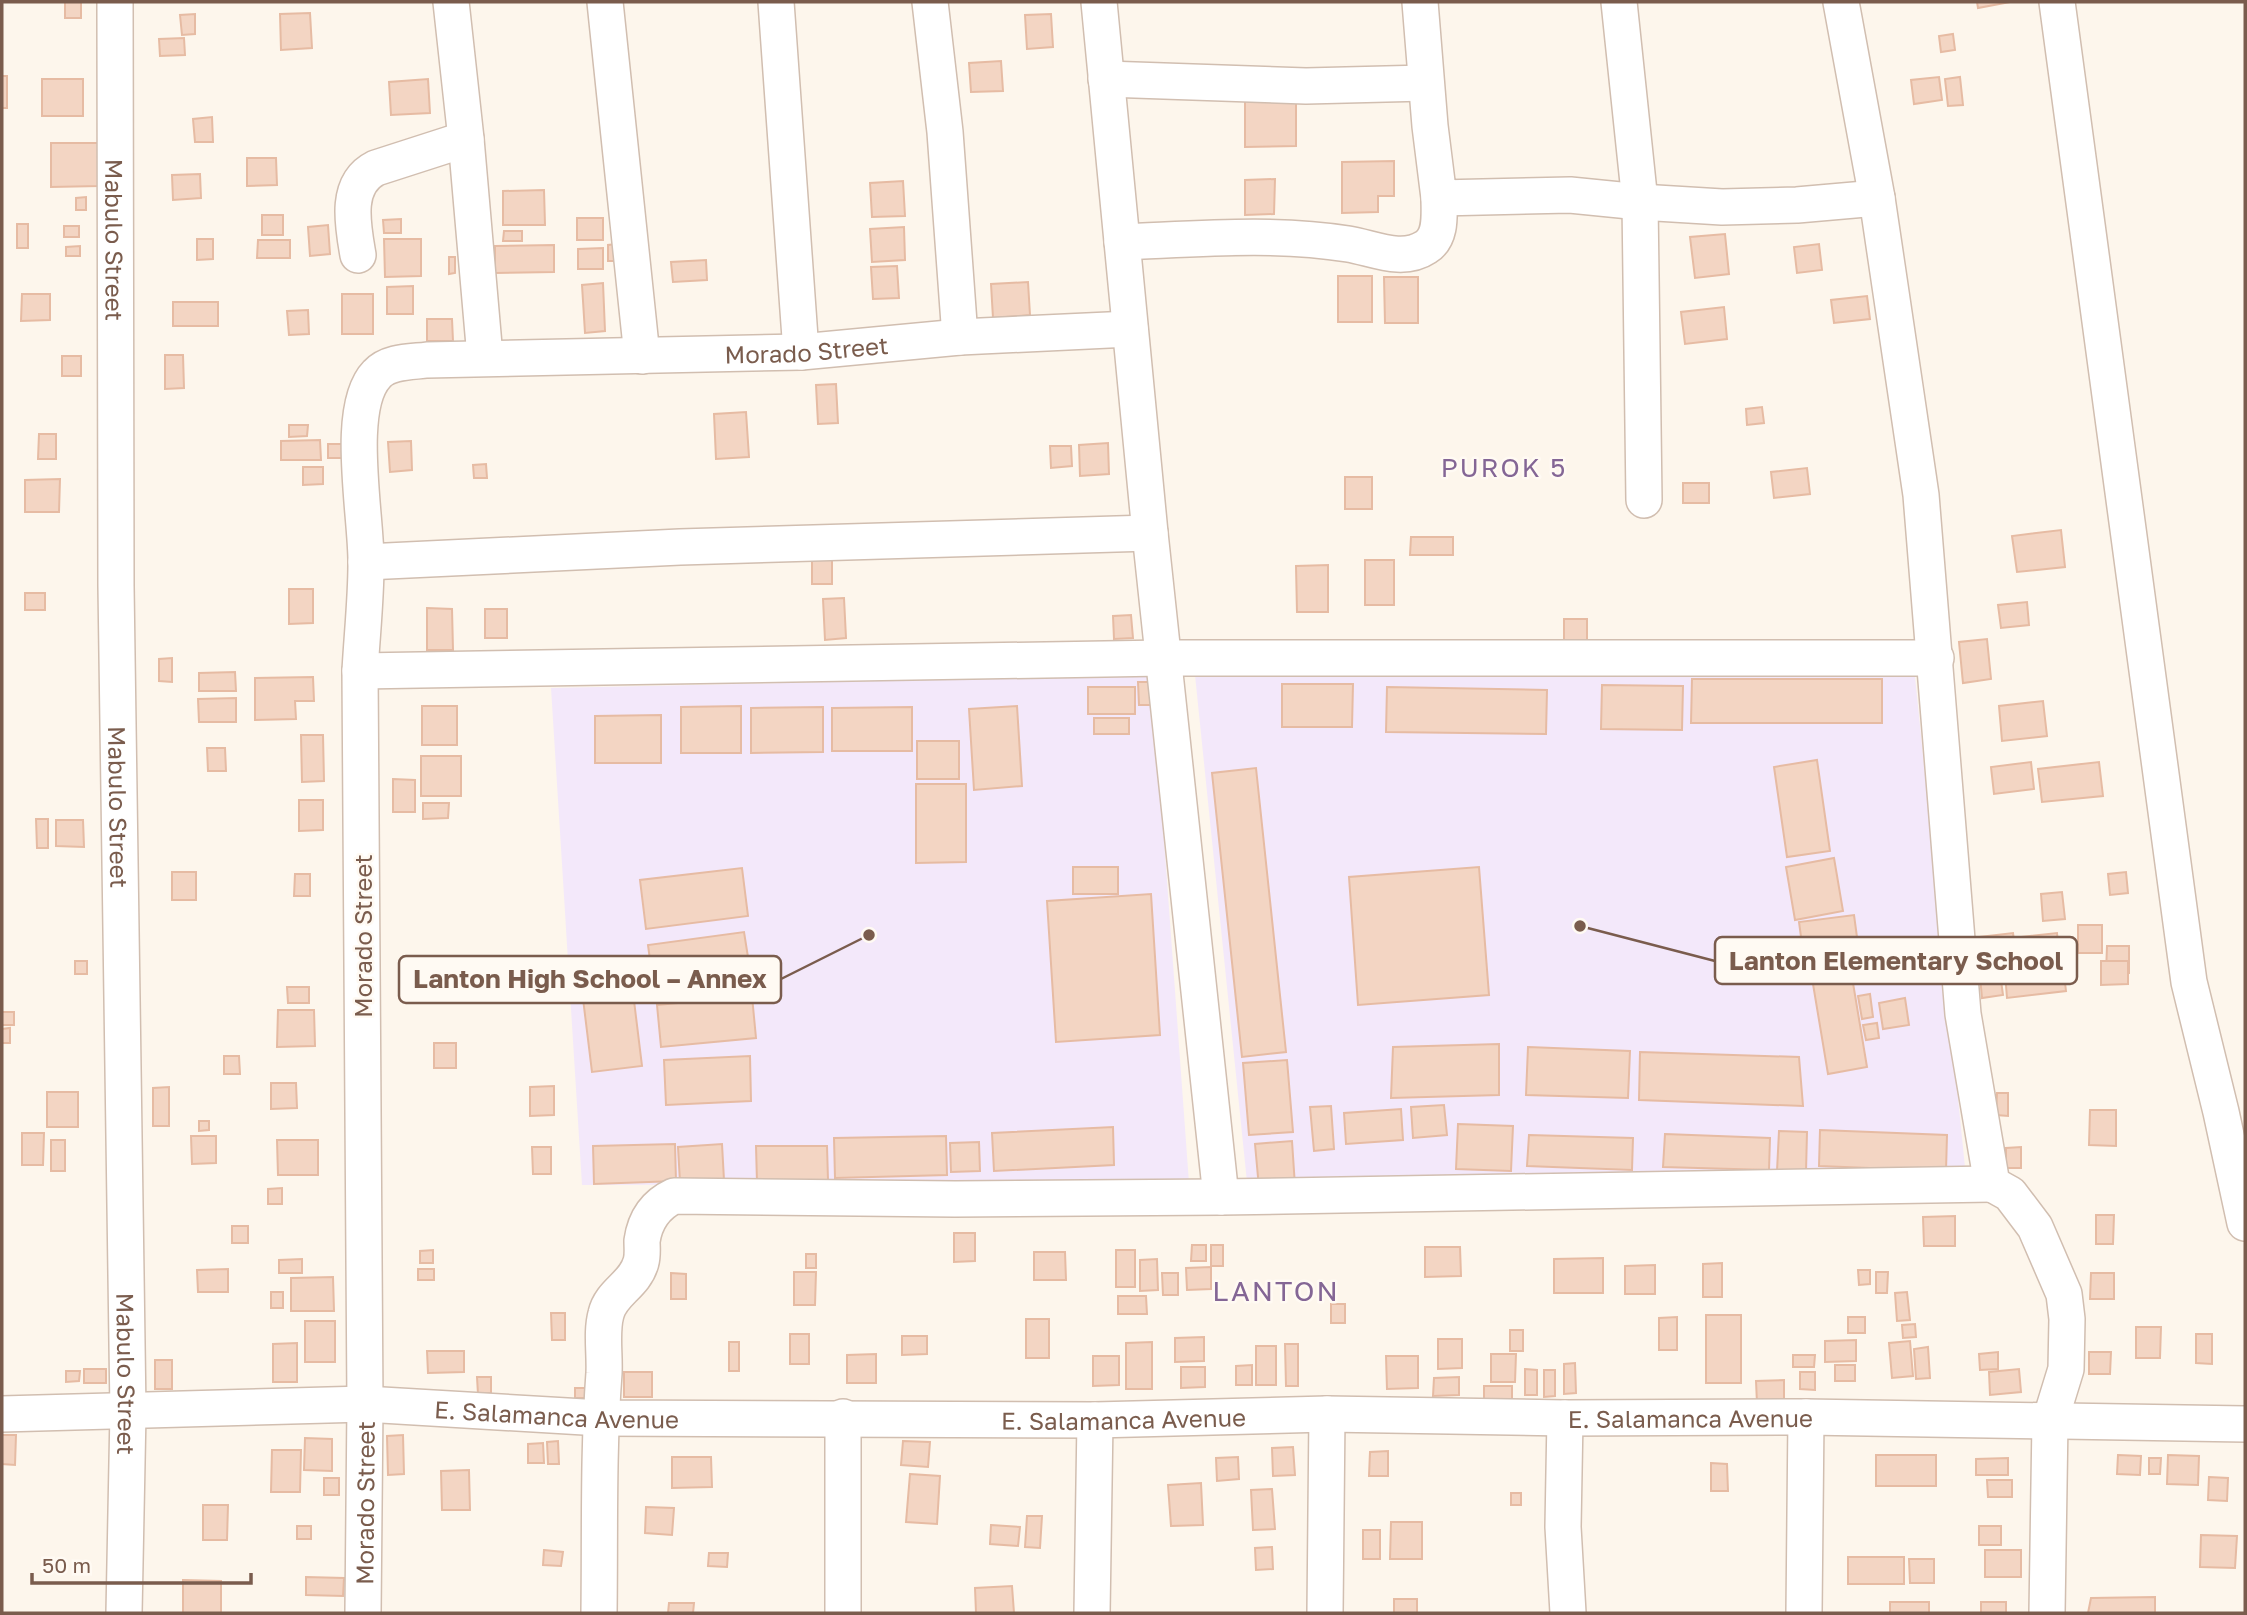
<svg xmlns="http://www.w3.org/2000/svg" width="2247" height="1615" font-family="'Golos Text',sans-serif">
<rect width="100%" height="100%" fill="#fdf6ec"/>
<g fill="#f3e8fa">
<path d="M1914,667l52,510 -719,5 -52,-507z"/>
<path d="M1152,675l37,508 -607,2 -31,-497z"/>
</g>
<g fill="#f3d5c3" stroke="#e6bba3" stroke-width="2">
<rect x="65" y="2" width="16" height="16"/>
<path d="M1977,2h33l-32,6z"/>
<path d="M310,13l2,35 -31,2 -1,-36z"/>
<path d="M195,14v20l-13,1 -2,-20z"/>
<path d="M1051,14l2,33 -26,2 -2,-34z"/>
<path d="M1953,34l2,16 -14,2 -2,-16z"/>
<path d="M184,38l1,17 -25,1 -1,-17z"/>
<path d="M1001,61l2,30 -32,1 -2,-29z"/>
<rect x="2" y="76" width="5" height="32"/>
<path d="M1939,77l3,23 -28,4 -3,-24z"/>
<path d="M1960,77l3,28 -15,1 -3,-27z"/>
<rect x="42" y="79" width="41" height="37"/>
<path d="M428,79l2,34 -39,2 -2,-33z"/>
<path d="M1296,99v47l-51,1v-47z"/>
<path d="M212,117l1,25h-18l-2,-23z"/>
<path d="M51,143h48v43l-48,1z"/>
<path d="M247,158h29l1,27 -30,1z"/>
<path d="M1394,161v35h-16v16l-36,1v-51z"/>
<path d="M200,174l1,24 -28,2 -1,-25z"/>
<path d="M1275,179l-1,35 -29,1v-35z"/>
<path d="M903,181l2,35 -33,1 -2,-34z"/>
<path d="M544,190l1,35h-42v-34z"/>
<path d="M86,197v13h-10v-12z"/>
<rect x="262" y="215" width="21" height="20"/>
<rect x="577" y="218" width="26" height="22"/>
<path d="M401,219v14h-17l-1,-13z"/>
<rect x="17" y="224" width="11" height="24"/>
<path d="M328,225l2,29 -20,2 -2,-29z"/>
<rect x="64" y="226" width="15" height="11"/>
<path d="M904,227l1,33 -33,2 -2,-33z"/>
<path d="M504,231h18v10h-19z"/>
<path d="M1725,234l4,40 -34,4 -5,-41z"/>
<path d="M197,239h16v20l-16,1z"/>
<path d="M384,239h37v37l-36,1z"/>
<path d="M258,240h32v18h-33z"/>
<path d="M616,244l1,17h-9v-16z"/>
<path d="M1819,244l3,26 -25,3 -3,-26z"/>
<path d="M554,245v27l-59,1v-27z"/>
<path d="M80,246v10h-14v-9z"/>
<path d="M603,248v21h-25v-20z"/>
<path d="M449,257h6v16l-6,1z"/>
<path d="M706,260l1,20 -34,2 -2,-20z"/>
<path d="M897,266l2,32 -26,1 -2,-32z"/>
<rect x="1338" y="276" width="34" height="46"/>
<path d="M1384,277h34v46h-33z"/>
<path d="M1028,282l2,33 -37,3 -2,-34z"/>
<path d="M603,283l2,48 -20,2 -3,-48z"/>
<path d="M413,286v28h-26v-27z"/>
<path d="M22,294h28v26l-29,1z"/>
<rect x="342" y="294" width="31" height="40"/>
<path d="M1867,296l3,23 -36,4 -3,-23z"/>
<rect x="173" y="302" width="45" height="24"/>
<path d="M1724,307l3,32 -42,5 -4,-32z"/>
<path d="M308,310l1,24 -20,1 -2,-24z"/>
<path d="M427,319h25l1,22h-26z"/>
<path d="M165,355h18l1,33 -19,1z"/>
<rect x="62" y="356" width="19" height="20"/>
<path d="M836,384l2,39 -20,1 -2,-39z"/>
<path d="M1762,407l2,16 -17,2 -1,-16z"/>
<path d="M746,412l3,45 -33,2 -2,-45z"/>
<path d="M289,425h19l-1,11 -18,1z"/>
<path d="M39,434h17v25h-18z"/>
<path d="M320,440l1,20h-40v-19z"/>
<path d="M411,441l1,29 -22,2 -2,-30z"/>
<path d="M1108,443l1,31 -29,2 -1,-31z"/>
<rect x="328" y="444" width="14" height="14"/>
<path d="M1050,446h21l1,20 -21,2z"/>
<path d="M486,464l1,14h-13l-1,-13z"/>
<path d="M303,467h20v17l-20,1z"/>
<path d="M1807,468l3,26 -36,4 -3,-26z"/>
<rect x="1345" y="477" width="27" height="32"/>
<path d="M60,479l-1,33h-34v-32z"/>
<rect x="1683" y="483" width="26" height="20"/>
<path d="M2061,530l4,37 -48,5 -5,-36z"/>
<path d="M1411,537h42v18h-43z"/>
<rect x="812" y="557" width="20" height="27"/>
<rect x="1365" y="560" width="29" height="45"/>
<path d="M1328,565v47h-31l-1,-46z"/>
<path d="M289,589h24v34l-24,1z"/>
<rect x="25" y="593" width="20" height="17"/>
<path d="M844,598l2,40 -21,2 -2,-41z"/>
<path d="M2027,602l2,23 -28,3 -3,-23z"/>
<path d="M427,608l25,1 1,41h-26z"/>
<rect x="485" y="609" width="22" height="29"/>
<path d="M1131,615l2,23 -19,1 -1,-23z"/>
<path d="M1564,619h23v21l-23,1z"/>
<path d="M1987,639l4,40 -28,4 -4,-41z"/>
<path d="M172,658v24l-13,-1v-22z"/>
<path d="M235,672l1,19h-37v-18z"/>
<path d="M313,677l1,24h-19l1,18 -41,1v-42z"/>
<path d="M1692,679h190v44h-191z"/>
<path d="M1138,682h13v23h-12z"/>
<path d="M1282,684h71l-1,43h-70z"/>
<path d="M1602,685l81,1 -1,44 -81,-1z"/>
<rect x="1088" y="687" width="47" height="27"/>
<path d="M1387,687l160,3 -1,44 -160,-2z"/>
<path d="M236,698v24h-37l-1,-23z"/>
<path d="M2043,701l4,35 -45,5 -3,-35z"/>
<rect x="422" y="706" width="35" height="39"/>
<path d="M741,706v47h-60v-46z"/>
<path d="M1017,706l5,80 -48,4 -5,-81z"/>
<path d="M823,707v45l-72,1v-45z"/>
<path d="M912,707v44h-80v-43z"/>
<path d="M661,715v48h-66v-47z"/>
<rect x="1094" y="718" width="35" height="16"/>
<path d="M301,735h22l1,46 -22,1z"/>
<rect x="917" y="741" width="42" height="38"/>
<path d="M207,748h18l1,23h-18z"/>
<rect x="421" y="756" width="40" height="40"/>
<path d="M1817,760l13,91 -43,6 -13,-90z"/>
<path d="M2031,762l3,27 -40,5 -3,-27z"/>
<path d="M2099,762l4,34 -61,6 -4,-33z"/>
<path d="M1256,768l30,284 -44,5 -30,-284z"/>
<path d="M393,779l22,1v32h-22z"/>
<path d="M916,784h50v78l-50,1z"/>
<path d="M299,800h24v30l-24,1z"/>
<path d="M423,803h26l-1,15 -25,1z"/>
<path d="M36,819h12v29h-11z"/>
<path d="M56,820h27l1,27 -28,-1z"/>
<path d="M1834,858l9,53 -48,9 -9,-53z"/>
<rect x="1073" y="867" width="45" height="27"/>
<path d="M1479,867l10,128 -131,10 -9,-128z"/>
<path d="M742,868l6,48 -102,13 -6,-49z"/>
<rect x="172" y="872" width="24" height="28"/>
<path d="M2126,872l2,21 -18,2 -2,-21z"/>
<path d="M295,874h15v22h-16z"/>
<path d="M2062,892l3,27 -22,2 -2,-27z"/>
<path d="M1151,894l9,141 -104,7 -9,-141z"/>
<path d="M1854,915l5,37 -55,7 -5,-37z"/>
<rect x="2078" y="925" width="24" height="28"/>
<path d="M744,932l7,44 -97,14 -6,-45z"/>
<path d="M2013,933l2,15 -34,4 -1,-15z"/>
<path d="M2057,933l3,30 -35,4 -3,-30z"/>
<path d="M2107,946h22v27h-23z"/>
<path d="M1849,959l18,108 -39,7 -18,-108z"/>
<rect x="75" y="961" width="12" height="13"/>
<path d="M2101,961h27v23l-27,1z"/>
<path d="M2063,966l3,25 -59,7 -2,-25z"/>
<path d="M630,968l12,98 -50,6 -12,-98z"/>
<path d="M2000,973l3,22 -21,3 -2,-22z"/>
<path d="M287,987h22v16h-21z"/>
<path d="M1870,994l3,23 -11,2 -4,-23z"/>
<path d="M752,996l4,42 -95,9 -4,-42z"/>
<path d="M1905,998l4,27 -26,4 -4,-26z"/>
<path d="M278,1010h36l1,36 -38,1z"/>
<rect x="2" y="1012" width="12" height="13"/>
<path d="M1877,1023l2,15 -13,2 -3,-15z"/>
<path d="M10,1028v15h-8v-14z"/>
<rect x="434" y="1043" width="22" height="25"/>
<path d="M1499,1044v51l-108,3 2,-51z"/>
<path d="M1528,1047l102,4 -2,47 -102,-3z"/>
<path d="M1640,1052l159,5 4,49 -164,-6z"/>
<path d="M224,1056h15l1,18h-16z"/>
<path d="M750,1056l1,45 -85,4 -2,-45z"/>
<path d="M1287,1060l6,72 -44,3 -6,-72z"/>
<path d="M271,1083h25l1,25 -26,1z"/>
<path d="M554,1086v29l-24,1v-29z"/>
<path d="M169,1087v39h-16v-38z"/>
<rect x="47" y="1092" width="31" height="35"/>
<path d="M1997,1093h11v23l-12,-1z"/>
<path d="M1444,1105l3,30 -34,3 -2,-31z"/>
<path d="M1331,1106l3,43 -20,2 -4,-44z"/>
<path d="M1401,1109l2,31 -57,4 -2,-31z"/>
<path d="M2090,1110h26v36l-27,-1z"/>
<path d="M199,1121h10v9l-10,1z"/>
<path d="M1458,1124l55,2 -2,45 -55,-2z"/>
<path d="M1113,1127l1,38 -120,6 -2,-38z"/>
<path d="M1820,1130l127,5 -1,36 -127,-5z"/>
<path d="M1779,1131l28,1 -1,40 -29,-1z"/>
<path d="M22,1133h22l-1,32h-21z"/>
<path d="M1665,1134l105,4 -1,32 -106,-3z"/>
<path d="M1529,1135l104,3 -1,32 -105,-4z"/>
<path d="M191,1136h25v27l-24,1z"/>
<path d="M946,1136l1,39 -112,3 -1,-40z"/>
<rect x="51" y="1140" width="14" height="31"/>
<path d="M277,1140h41v35h-40z"/>
<path d="M1292,1141l3,45 -36,2 -4,-44z"/>
<path d="M979,1142l1,29 -29,1 -1,-29z"/>
<path d="M675,1144l1,37 -82,3 -1,-38z"/>
<path d="M722,1144l2,36 -44,2 -2,-35z"/>
<path d="M756,1146h71l1,34 -71,2z"/>
<path d="M532,1147h19v27h-18z"/>
<path d="M2021,1147v21h-15v-20z"/>
<path d="M282,1188v16h-14v-15z"/>
<path d="M2096,1215h18l-1,29h-17z"/>
<path d="M1955,1216v30h-31l-1,-29z"/>
<rect x="232" y="1226" width="16" height="17"/>
<path d="M954,1233h21v28l-21,1z"/>
<path d="M1192,1245h14v16h-15z"/>
<rect x="1211" y="1245" width="12" height="21"/>
<path d="M1425,1247h35l1,29 -36,1z"/>
<path d="M433,1250v13h-13v-12z"/>
<rect x="1116" y="1250" width="19" height="37"/>
<path d="M1034,1252h31l1,28h-32z"/>
<rect x="806" y="1254" width="10" height="14"/>
<path d="M1603,1258v35h-49v-34z"/>
<path d="M302,1259v14h-23v-13z"/>
<path d="M1157,1259l1,31 -18,1v-31z"/>
<path d="M1722,1263v34h-19v-33z"/>
<path d="M1655,1265v29h-30v-28z"/>
<path d="M1211,1267v22l-24,1 -1,-22z"/>
<path d="M228,1269v23h-30l-1,-22z"/>
<rect x="418" y="1269" width="16" height="11"/>
<path d="M1858,1270h12v14l-11,1z"/>
<path d="M794,1272h22l-1,33h-21z"/>
<path d="M1876,1272h12l-1,21h-11z"/>
<path d="M671,1273l15,1v25h-15z"/>
<path d="M1162,1273h16v22h-15z"/>
<path d="M2091,1273h23v26h-24z"/>
<path d="M333,1277l1,34h-43v-33z"/>
<rect x="271" y="1292" width="12" height="16"/>
<path d="M1907,1292l3,28 -13,1 -2,-28z"/>
<path d="M1118,1296h28l1,18h-29z"/>
<rect x="1331" y="1304" width="14" height="19"/>
<path d="M551,1313h14v27h-13z"/>
<rect x="1706" y="1315" width="35" height="68"/>
<path d="M1677,1317v33h-18v-32z"/>
<rect x="1848" y="1317" width="17" height="16"/>
<rect x="1026" y="1319" width="23" height="39"/>
<rect x="305" y="1321" width="30" height="41"/>
<path d="M1915,1324l1,13 -13,1 -1,-13z"/>
<path d="M2136,1327h25l-1,31h-24z"/>
<rect x="1510" y="1330" width="13" height="21"/>
<rect x="790" y="1334" width="19" height="30"/>
<path d="M2196,1334h16v30l-16,-1z"/>
<path d="M902,1336h25v18l-25,1z"/>
<path d="M1204,1337v24l-29,1v-24z"/>
<path d="M1438,1339h24v29l-24,1z"/>
<path d="M1856,1340v21l-31,1v-21z"/>
<path d="M1910,1341l3,35 -21,2 -3,-35z"/>
<rect x="729" y="1342" width="10" height="29"/>
<path d="M1152,1342v47h-26v-46z"/>
<path d="M297,1343v39h-24v-38z"/>
<path d="M1285,1344h13v42h-12z"/>
<rect x="1256" y="1346" width="20" height="39"/>
<path d="M1928,1347l2,31 -14,1 -2,-30z"/>
<path d="M427,1351h37v21l-36,1z"/>
<path d="M1998,1352v17l-18,1 -1,-16z"/>
<path d="M2089,1352h22l-1,22h-21z"/>
<path d="M876,1354v29h-29v-28z"/>
<path d="M1491,1354h25l-1,28h-24z"/>
<path d="M1793,1355h22l-1,12h-21z"/>
<path d="M1093,1356h26v29l-26,1z"/>
<path d="M1386,1356h32v32l-31,1z"/>
<rect x="155" y="1360" width="17" height="29"/>
<path d="M1575,1363l1,30 -12,1v-30z"/>
<path d="M1252,1365v20h-16v-19z"/>
<rect x="1835" y="1365" width="20" height="16"/>
<path d="M1181,1367h24v20l-24,1z"/>
<rect x="84" y="1369" width="22" height="14"/>
<path d="M1525,1369l12,1v25h-12z"/>
<path d="M2019,1369l2,23 -31,3 -1,-23z"/>
<path d="M1544,1370h11v26l-11,1z"/>
<path d="M66,1371h14l-1,10 -13,1z"/>
<rect x="624" y="1372" width="28" height="25"/>
<path d="M1800,1372h15v18l-15,-1z"/>
<path d="M477,1377h14v16l-13,1z"/>
<path d="M1459,1377v18l-26,1 1,-18z"/>
<path d="M1784,1380v23h-27l-1,-22z"/>
<rect x="1484" y="1386" width="28" height="13"/>
<rect x="575" y="1388" width="16" height="10"/>
<path d="M2,1435h14l-1,30 -13,-1z"/>
<path d="M403,1435l1,39 -16,1 -1,-39z"/>
<path d="M305,1438l27,1v32l-28,-1z"/>
<path d="M558,1441l1,23h-11l-1,-22z"/>
<path d="M903,1441l27,1 -2,25 -27,-2z"/>
<path d="M543,1443l1,20h-16v-19z"/>
<path d="M1293,1447l2,28 -22,1 -1,-28z"/>
<path d="M272,1450h29l-1,42h-29z"/>
<path d="M1388,1451v25h-19l1,-24z"/>
<rect x="1876" y="1455" width="60" height="31"/>
<path d="M2118,1455l23,1 -1,19 -23,-1z"/>
<path d="M2168,1455l31,1 -1,29 -31,-1z"/>
<path d="M672,1457h39l1,30 -40,1z"/>
<path d="M1238,1457l1,22 -22,2 -1,-23z"/>
<path d="M2008,1458v17h-32v-16z"/>
<path d="M2149,1458h12l-1,16h-11z"/>
<path d="M1711,1463l16,1 1,27h-17z"/>
<path d="M469,1470l1,40h-28l-1,-39z"/>
<path d="M910,1474l30,2 -3,48 -31,-2z"/>
<path d="M2209,1477l19,1 -1,23 -19,-1z"/>
<rect x="324" y="1478" width="15" height="17"/>
<path d="M1987,1480h25v17h-24z"/>
<path d="M1201,1483l2,42 -32,1 -3,-41z"/>
<path d="M1272,1489l3,40 -22,1 -2,-40z"/>
<rect x="1511" y="1493" width="10" height="12"/>
<path d="M203,1505h25l-1,35h-24z"/>
<path d="M646,1507l28,1 -2,27 -27,-2z"/>
<path d="M1027,1516h15l-2,32 -15,-1z"/>
<path d="M1391,1522h31v37h-32z"/>
<path d="M991,1525l29,2 -2,19 -28,-2z"/>
<rect x="297" y="1526" width="14" height="13"/>
<rect x="1979" y="1526" width="22" height="19"/>
<rect x="1363" y="1530" width="17" height="29"/>
<path d="M2201,1535l36,1 -2,32 -35,-1z"/>
<path d="M1272,1547l1,22 -17,1 -1,-22z"/>
<path d="M544,1550l19,2 -2,14 -18,-1z"/>
<rect x="1985" y="1550" width="36" height="27"/>
<path d="M709,1553h19l-1,14 -19,-1z"/>
<rect x="1848" y="1557" width="56" height="27"/>
<path d="M1909,1559h25v24h-24z"/>
<path d="M306,1577l38,1 -1,18 -37,-1z"/>
<path d="M183,1580l38,1v32h-38z"/>
<path d="M1012,1586l2,27h-38l-1,-25z"/>
<path d="M2155,1597v16h-67l3,-15z"/>
<rect x="1394" y="1599" width="23" height="14"/>
<rect x="1890" y="1602" width="39" height="11"/>
<rect x="1981" y="1602" width="25" height="11"/>
<path d="M669,1603h25l-1,10h-25z"/>
</g>
<g fill="none" stroke-linecap="round" stroke-linejoin="round">
<defs>
<g id="minor">
<path id="s1" d="M115,2l1,584 12,826 -4,201"/>
<path d="M451,2l15,137 19,218"/>
<path d="M605,2l37,354"/>
<path d="M776,2l25,350"/>
<path d="M930,2l15,130 15,205"/>
<path d="M1099,2l51,531 71,664"/>
<path d="M1420,2l10,124 9,72 131,-3 70,7 82,5 75,-2 80,-7"/>
<path d="M1619,2l21,200 4,298"/>
<path d="M1841,2l36,196 44,297 42,519 29,170 18,10 25,33 29,67 3,25 -1,50 -16,52 -3,192"/>
<path d="M2057,2l132,980 32,130 24,111"/>
<path d="M1106,79l200,7 120,-3"/>
<path d="M1122,242c75,-3 152,-10 226,2 25,4 54,19 78,3 16,-10 13,-33 13,-49"/>
<path d="M358,255c-5,-29 -14,-71 18,-87l90,-29"/>
<path d="M366,562l314,-15 470,-14"/>
<path d="M360,671l804,-13h772"/>
<path id="s2" d="M2,1414l363,-10 236,14 494,2 232,-6 238,4 241,-1 439,7"/>
<path d="M843,1417v196"/>
<path d="M1565,1418l-2,109 5,86"/>
<path id="s3" d="M363,1613l2,-209 -5,-733c2,-36 6,-72 6,-107 1,-46 -22,-156 11,-190 12,-13 34,-12 50,-14l374,-8 159,-15 170,-8"/>
<path d="M599,1613c1,-80 -1,-160 5,-240 1,-19 -3,-41 2,-59 5,-22 29,-29 35,-52 2,-7 1,-14 1,-21 3,-21 13,-36 32,-45l281,3 266,-2 771,-13"/>
<path d="M1092,1613l3,-193"/>
<path d="M1325,1613l2,-199"/>
<path d="M1804,1613l2,-196"/>
</g>
</defs>
<use href="#minor" stroke="#d1beb0" stroke-width="38"/>
<use href="#minor" stroke="#fff" stroke-width="35"/>
</g>
<g text-anchor="middle" dominant-baseline="central" stroke-width="5" stroke-linejoin="round" paint-order="stroke">
<g font-size="24" fill="#7a5c4d" stroke="#fffaf3">
<text stroke="none"><textPath href="#s1" startOffset="238">Mabulo Street</textPath></text>
<text stroke="none"><textPath href="#s3" startOffset="1676">Morado Street</textPath></text>
<text stroke="none"><textPath href="#s1" startOffset="805">Mabulo Street</textPath></text>
<text transform="translate(362 936) rotate(-90)">Morado Street</text>
<text stroke="none"><textPath href="#s1" startOffset="1372">Mabulo Street</textPath></text>
<text stroke="none"><textPath href="#s2" startOffset="555">E. Salamanca Avenue</textPath></text>
<text stroke="none"><textPath href="#s2" startOffset="1122">E. Salamanca Avenue</textPath></text>
<text stroke="none"><textPath href="#s2" startOffset="1689">E. Salamanca Avenue</textPath></text>
<text stroke="none"><textPath href="#s3" startOffset="110">Morado Street</textPath></text>
</g>
<g font-size="26" letter-spacing="2" fill="#846695" stroke="#fffaf3">
<text x="1504" y="467">PUROK 5</text>
</g>
<g font-size="28" letter-spacing="2" fill="#846695" stroke="#fffaf3">
<text x="1276" y="1290">LANTON</text>
</g>
</g>
<path fill="none" stroke="#7a5c4d" stroke-width="2.5" d="M1580 926L1715 961M869 935L781 979"/>
<g fill="#7a5c4d" stroke="#fffaf3" stroke-width="2.5">
<circle cx="1580" cy="926" r="7"/>
<circle cx="869" cy="935" r="7"/>
</g>
<g fill="#fffaf3" stroke="#7a5c4d" stroke-width="2.5">
<rect x="1715" y="937" width="362" height="47" rx="7"/>
<rect x="399" y="956" width="382" height="47" rx="7"/>
</g>
<g font-size="26" text-anchor="middle" font-weight="bold" fill="#7a5c4d">
<text x="1896" y="970">Lanton Elementary School</text>
<text x="590" y="988">Lanton High School – Annex</text>
</g>
<rect width="2247" height="1615" fill="none" stroke="#7a5c4d" stroke-width="7"/>
<path d="M32 1573v10h219v-10" fill="none" stroke="#7a5c4d" stroke-width="3.5"/>
<text x="42" y="1573" font-size="21" fill="#7a5c4d" stroke="#fffaf3" stroke-width="5" paint-order="stroke">50 m</text>
</svg>
